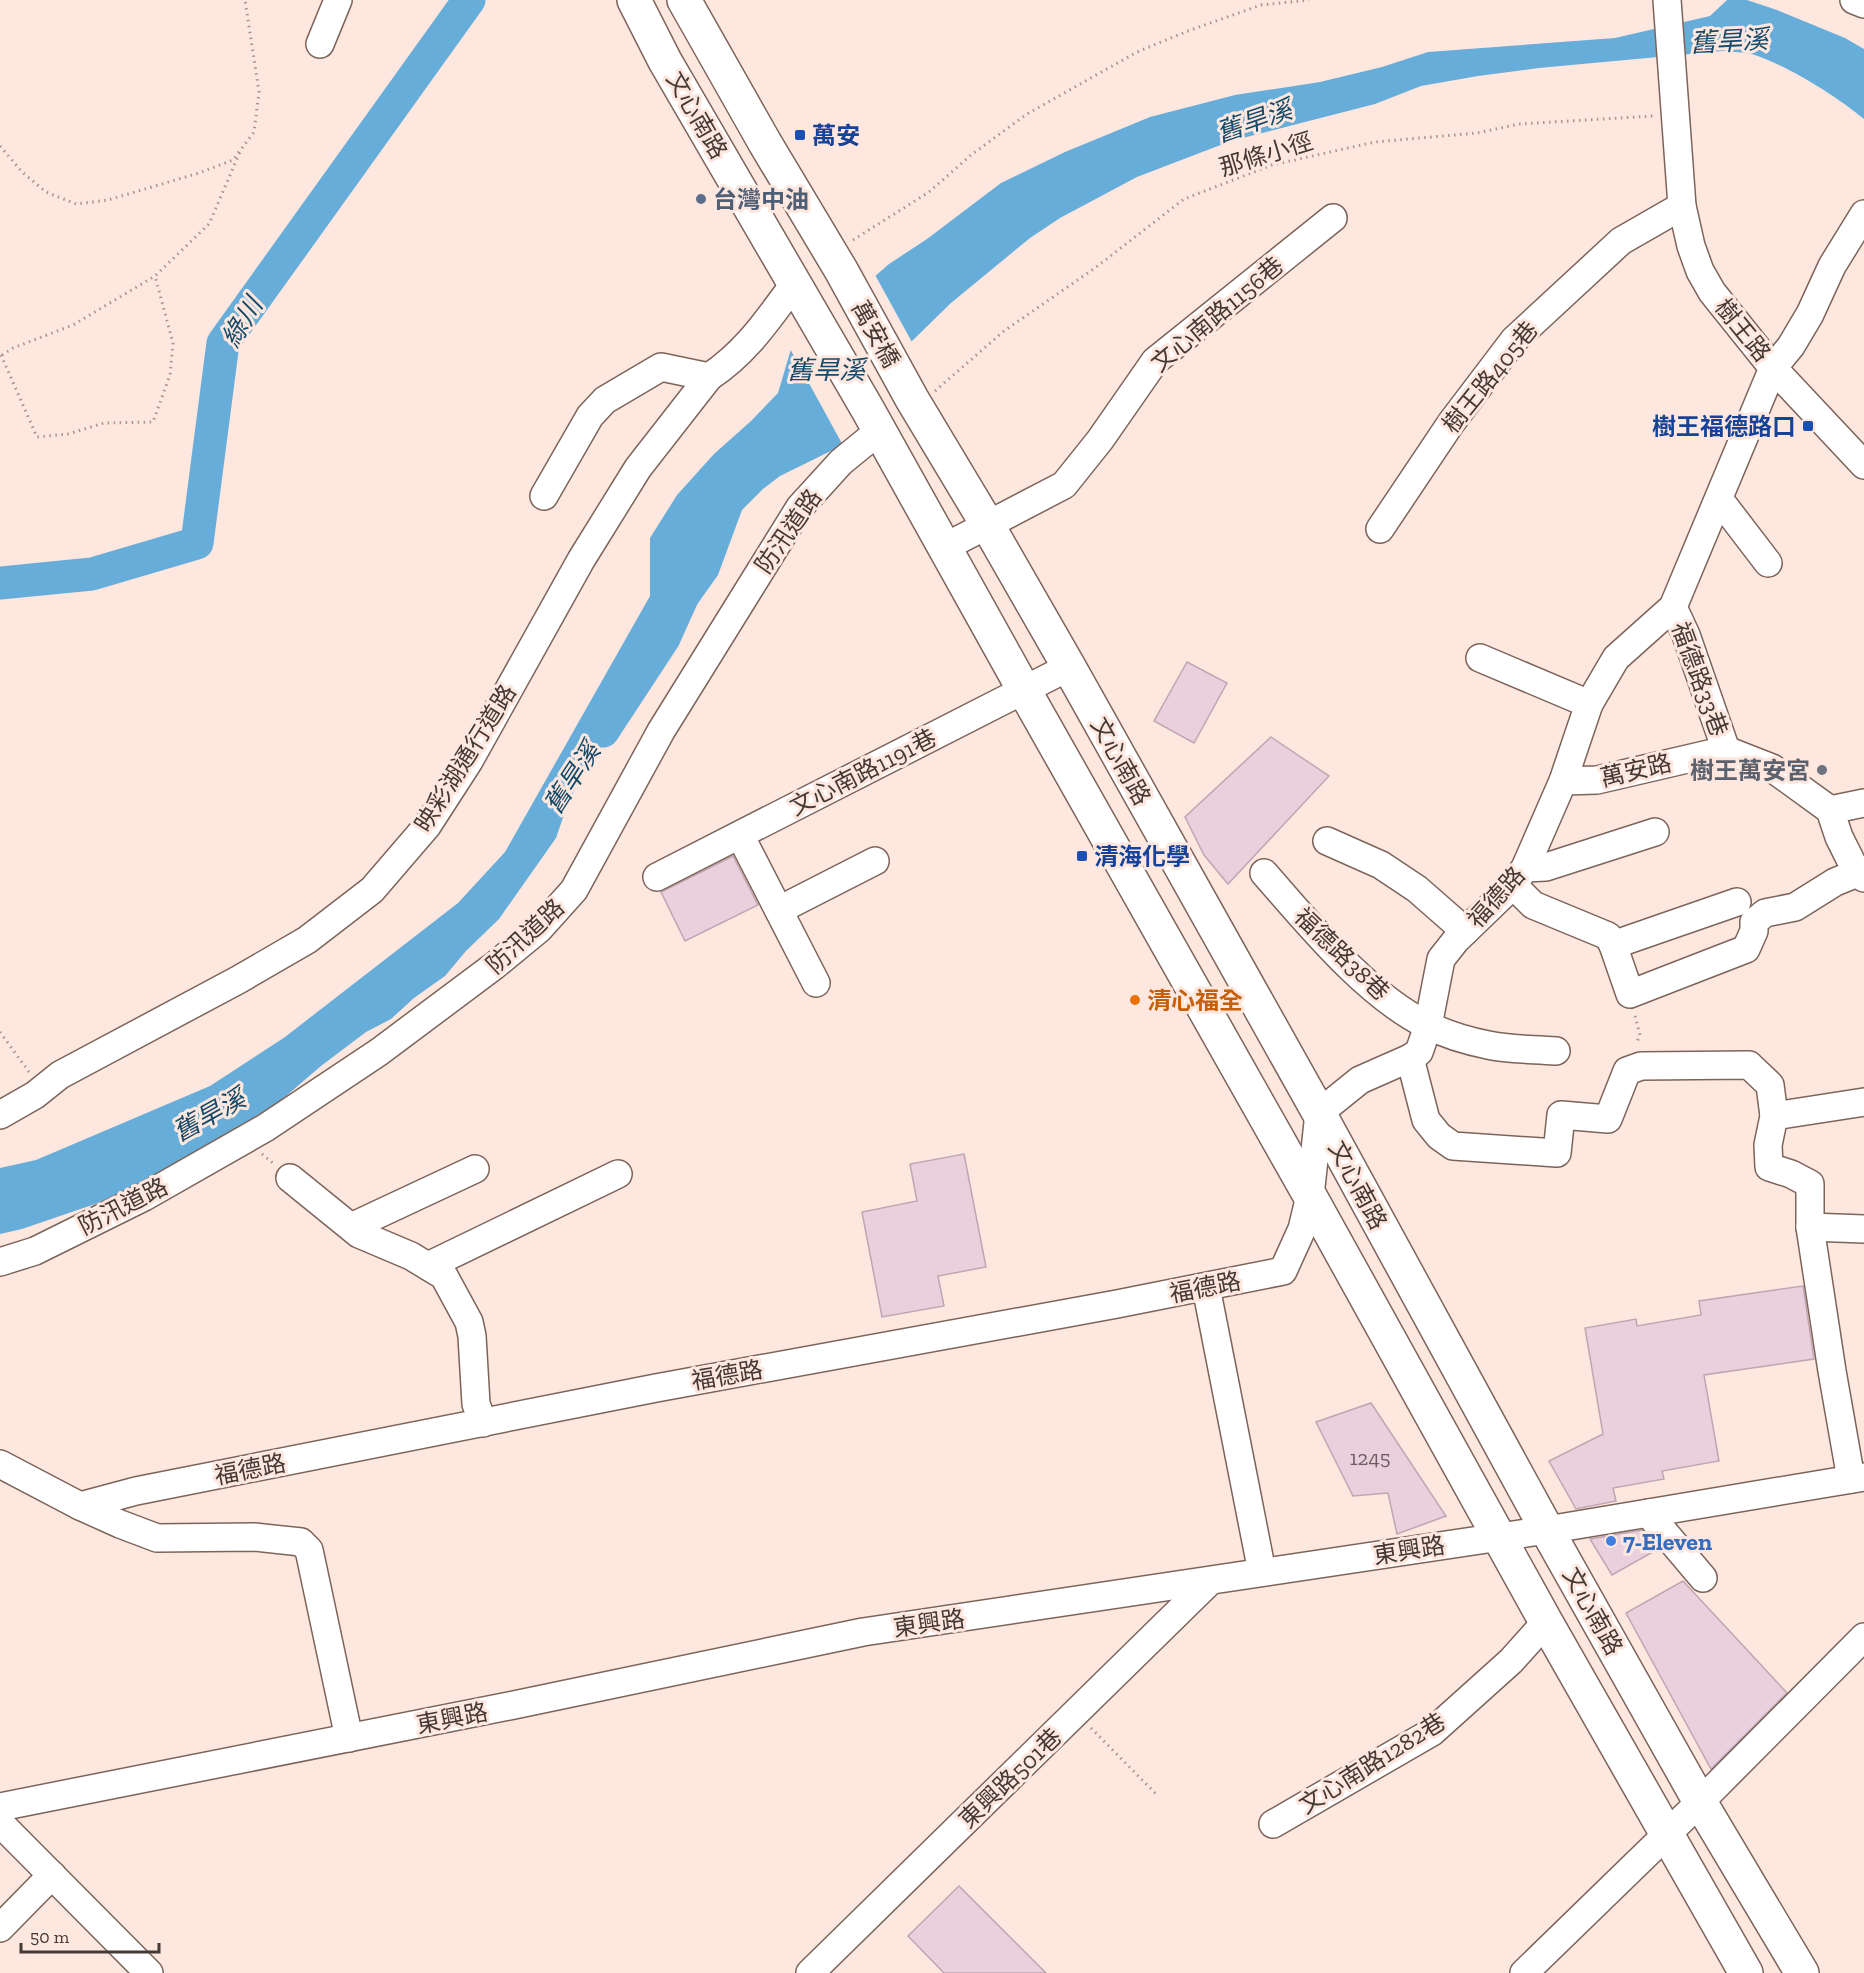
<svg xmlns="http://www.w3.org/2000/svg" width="1864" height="1973" font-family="'Zilla Slab','Noto Sans TC',serif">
<rect width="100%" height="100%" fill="#fee7df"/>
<path fill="#67adda" d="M1727,0h20l30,10 68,28 19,11v70c-28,-23 -74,-52 -109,-64 -10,-3 -22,-3 -32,-4l-184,17 -61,8 -57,10 -46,18 -144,37 -94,36 -77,41 -30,20 -79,65 -121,118 13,24 -63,31 -17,13 -21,21 -24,65 -22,31 -56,59 -28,67 -21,26 -23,45 -12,35 -57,81 -33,32 -21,25 -31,22 -23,21 -25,13 -45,34 -42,36 -137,83 -27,10 -11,6 -82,28 -22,5v-66l36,-8 174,-74 75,-49 173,-134 47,-51 145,-256v-58l27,-43 37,-41 37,-33 27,-28 13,-44 98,-85 38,-25 74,-56 64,-31 85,-35 85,-22 85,-13 62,-15 46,-15 187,-14 95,-22z"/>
<path fill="#fee7df" d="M874,273l39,71 -80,78 12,22 -1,3 -55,-100z"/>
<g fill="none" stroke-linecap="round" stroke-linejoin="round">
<g stroke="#67adda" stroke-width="33">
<path d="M0,583l92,-9 105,-31 26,-200 246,-343"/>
<path d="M603,731l61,-93 18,-40"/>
</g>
</g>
<g fill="#eacfdc" stroke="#bfa6b2" stroke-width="1.5">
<path d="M1187,662l40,21 -33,60 -40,-22z"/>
<path d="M1271,737l58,39 -101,108 -24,-29 -19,-38z"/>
<path d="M733,856l25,49 -73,36 -24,-49z"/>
<path d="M964,1154l22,113 -48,9 6,30 -62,11 -20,-105 55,-11 -7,-37z"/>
<path d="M1803,1286l11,73 -110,16 15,86 -57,10 2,8 -51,9 3,13 -40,8 -27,-48 54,-27 -18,-106 51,-9 1,7 64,-11 -2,-14z"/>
<path d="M1371,1403l75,113 -49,18 -9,-41 -35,3 -37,-74z"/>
<path d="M1642,1530l16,19 -46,26 -22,-36z"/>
<path d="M1683,1581l104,112 -76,76 -85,-156z"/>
<path d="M959,1886l87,87h-102l-36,-37z"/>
</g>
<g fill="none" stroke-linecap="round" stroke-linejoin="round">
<defs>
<g id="minor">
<path d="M1667,0l15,206 9,40 9,25 12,21 61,76 91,97"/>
<path d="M1854,0l10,4"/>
<path d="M320,44l18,-44"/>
<path d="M544,496l46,-80 15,-16 56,-33 48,10c38,-25 59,-58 86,-94"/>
<path d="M1719,499l49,64"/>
<path d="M1380,529l71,-106 63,-83 107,-99 61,-35"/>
<path d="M945,547l119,-62 36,-45 55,-79 178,-143"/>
<path d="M1673,607l13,28 40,115"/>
<path d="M1480,658l109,46"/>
<path d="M1563,781l34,-1 129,-30 46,18 58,42 9,27 18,36 7,5"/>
<path d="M1830,810l34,-7"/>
<path d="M740,835l76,148"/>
<path d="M1327,841l54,24 36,24 48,42"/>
<path d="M1525,868l21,-1 109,-35"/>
<path d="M1264,873c45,51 102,122 163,152 18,9 41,16 61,20 22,5 46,4 68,6"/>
<path d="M657,877l412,-210"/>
<path d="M1513,885l20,20 75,31 5,9 17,49 116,-45 8,-18v-9l11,-9 30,-6 40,-25 22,-9"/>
<path d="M779,910l96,-49"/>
<path d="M1613,945l124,-43"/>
<path d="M1410,1058l16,62 13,16 14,10 104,7 4,-38 47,4 19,-48 14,-5 108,-1 21,20 4,31 -6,29 1,22 22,7 19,10v43l22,144 19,108"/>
<path d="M0,1115l35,-20 25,-20 178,-95 69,-40 65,-50 55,-64 42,-65 112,-201 57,-92 71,-91"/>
<path d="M1774,1116l90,-14"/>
<path d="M290,1178l69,56 52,22 33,20 25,46 3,14 4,68 7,19"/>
<path d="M351,1227l124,-58"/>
<path d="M1810,1227l54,2"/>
<path d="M0,1262l35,-11 109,-54 121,-69 114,-76 115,-86 45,-37 35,-39 87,-159 139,-224 41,-45 38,-31"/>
<path d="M428,1266l190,-92"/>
<path d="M1206,1287l56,285"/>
<path d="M0,1464l80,42 56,-15 520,-103 461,-84 166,-33 19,-42 8,-33 9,-83 41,-33 50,-22 9,-6 9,-26 13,-67 15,-19 57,-55 12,-17 38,-87 26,-77 27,-46 57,-51 100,-239 18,-22 19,-32 22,-48 32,-52"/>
<path d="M80,1506l40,18 37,14 97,-1 47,5 8,8 40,188"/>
<path d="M1648,1513l55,65"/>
<path d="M0,1807l514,-102 349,-73 684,-102 317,-53"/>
<path d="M0,1823l149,150"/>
<path d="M1273,1824l159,-92 79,-71 35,-39"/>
<path d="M0,1928l52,-53"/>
<path d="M810,1973l399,-391"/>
<path d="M1524,1973l176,-171 164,-165"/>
</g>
<g id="major">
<path d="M634,0l31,61 203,349 156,280 286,506 236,426 200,351"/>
<path d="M684,0l81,143 76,127 71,129 75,125 82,143 250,446 228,417 153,272 102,171"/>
</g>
</defs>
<use href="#minor" stroke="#7c645b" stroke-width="30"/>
<use href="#major" stroke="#7c645b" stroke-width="36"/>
<g stroke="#a7958f" stroke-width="3" stroke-dasharray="1.5 4.5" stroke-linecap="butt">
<path d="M0,146l22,26 24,20 30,12 32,-4 91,-27 34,-13 21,-28 5,-40 -14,-92"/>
<path d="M853,240l76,-48 42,-37 56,-41 110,-62 51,-21 73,-26 48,-5"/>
<path d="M1,355l36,82 31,-3 36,-11 49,-1 17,-47 3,-32 -18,-67"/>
<path d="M2,355l11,-7 60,-23 82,-49 54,-52 31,-72"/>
<path d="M935,391l69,-60 91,-63 89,-69 88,-34 103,-23 102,-9 42,-9 134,-8"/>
<path d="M1635,1016l5,19 -4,9"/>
<path d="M0,1032l29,40"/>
<path d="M262,1154l11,9"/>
<path d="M1091,1728l67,68"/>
</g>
<use href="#minor" stroke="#fff" stroke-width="27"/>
<use href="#major" stroke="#fff" stroke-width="33"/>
</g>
<g fill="#1a4fb4" stroke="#fee7df" stroke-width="2">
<rect x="794" y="129" width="12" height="12" rx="3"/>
<rect x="1802" y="420" width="12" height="12" rx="3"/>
<rect x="1076" y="850" width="12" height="12" rx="3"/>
</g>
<circle fill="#5c6f8a" stroke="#fee7df" stroke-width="2" cx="701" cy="199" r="6"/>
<circle fill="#6b7280" stroke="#fee7df" stroke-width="2" cx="1822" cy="770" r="6"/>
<circle fill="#e8710a" stroke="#fee7df" stroke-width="2" cx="1135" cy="1000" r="6"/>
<circle fill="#3f7fe0" stroke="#fee7df" stroke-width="2" cx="1611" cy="1541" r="6"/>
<g text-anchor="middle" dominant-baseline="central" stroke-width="6" stroke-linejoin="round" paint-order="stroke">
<g font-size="21" fill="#6e5e5f">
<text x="1370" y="1457">1245</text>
</g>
<g font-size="24" fill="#443935" stroke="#fee7df">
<text transform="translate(697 115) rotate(60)">文心南路</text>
<text transform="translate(1266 154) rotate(-17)">那條小徑</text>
<text transform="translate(1217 314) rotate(-40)">文心南路1156巷</text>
<text transform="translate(1743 330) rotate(51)">樹王路</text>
<text transform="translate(876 334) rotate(61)">萬安橋</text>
<text transform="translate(1490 377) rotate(-51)">樹王路405巷</text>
<text transform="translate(788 531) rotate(-55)">防汛道路</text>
<text transform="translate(1700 679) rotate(70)">福德路33巷</text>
<text transform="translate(465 758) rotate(-58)">映彩湖通行道路</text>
<text transform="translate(1121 761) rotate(61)">文心南路</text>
<text transform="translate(1636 770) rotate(-13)">萬安路</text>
<text transform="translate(863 772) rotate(-27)">文心南路1191巷</text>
<text transform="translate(1496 897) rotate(-48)">福德路</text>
<text transform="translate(525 936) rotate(-43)">防汛道路</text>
<text transform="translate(1342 954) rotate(44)">福德路38巷</text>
<text transform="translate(1358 1185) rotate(62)">文心南路</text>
<text transform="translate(123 1206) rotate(-27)">防汛道路</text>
<text transform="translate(1205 1287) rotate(-11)">福德路</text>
<text transform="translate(727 1375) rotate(-10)">福德路</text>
<text transform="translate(250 1469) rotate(-11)">福德路</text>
<text transform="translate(1409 1550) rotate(-9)">東興路</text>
<text transform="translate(1593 1611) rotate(61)">文心南路</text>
<text transform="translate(929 1623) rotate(-8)">東興路</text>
<text transform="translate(452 1718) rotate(-11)">東興路</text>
<text transform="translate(1372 1763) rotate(-32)">文心南路1282巷</text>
<text transform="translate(1010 1778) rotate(-44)">東興路501巷</text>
</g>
<g font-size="24" font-weight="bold" fill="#164399" stroke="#fee7df" text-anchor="start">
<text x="812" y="135">萬安</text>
<text x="1796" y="426" text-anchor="end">樹王福德路口</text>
<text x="1094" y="856">清海化學</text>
</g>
<g font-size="24" font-weight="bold" fill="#4e5e75" stroke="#fee7df" text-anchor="start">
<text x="713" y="199">台灣中油</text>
</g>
<g font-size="24" font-weight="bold" fill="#5b616d" stroke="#fee7df" text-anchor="end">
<text x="1810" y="770">樹王萬安宮</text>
</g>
<g font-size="24" font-weight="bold" fill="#c56008" stroke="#fee7df" text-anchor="start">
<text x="1147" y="1000">清心福全</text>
</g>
<g font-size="24" font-weight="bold" fill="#366cbe" stroke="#fee7df" text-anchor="start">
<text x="1623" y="1541">7-Eleven</text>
</g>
<g font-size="26" font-style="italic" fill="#144a69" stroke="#fee7df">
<text transform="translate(1729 41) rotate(-3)">舊旱溪</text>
<text transform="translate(1254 121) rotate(-19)">舊旱溪</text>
<text transform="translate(242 322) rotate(-59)">綠川</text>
<text x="826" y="370">舊旱溪</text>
<text transform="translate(572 778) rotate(-57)">舊旱溪</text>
<text transform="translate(209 1115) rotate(-29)">舊旱溪</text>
</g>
</g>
<path d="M21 1943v9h138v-9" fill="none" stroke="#443935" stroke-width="3"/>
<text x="30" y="1943" font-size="18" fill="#443935" stroke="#fee7df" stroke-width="4.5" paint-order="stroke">50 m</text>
</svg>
